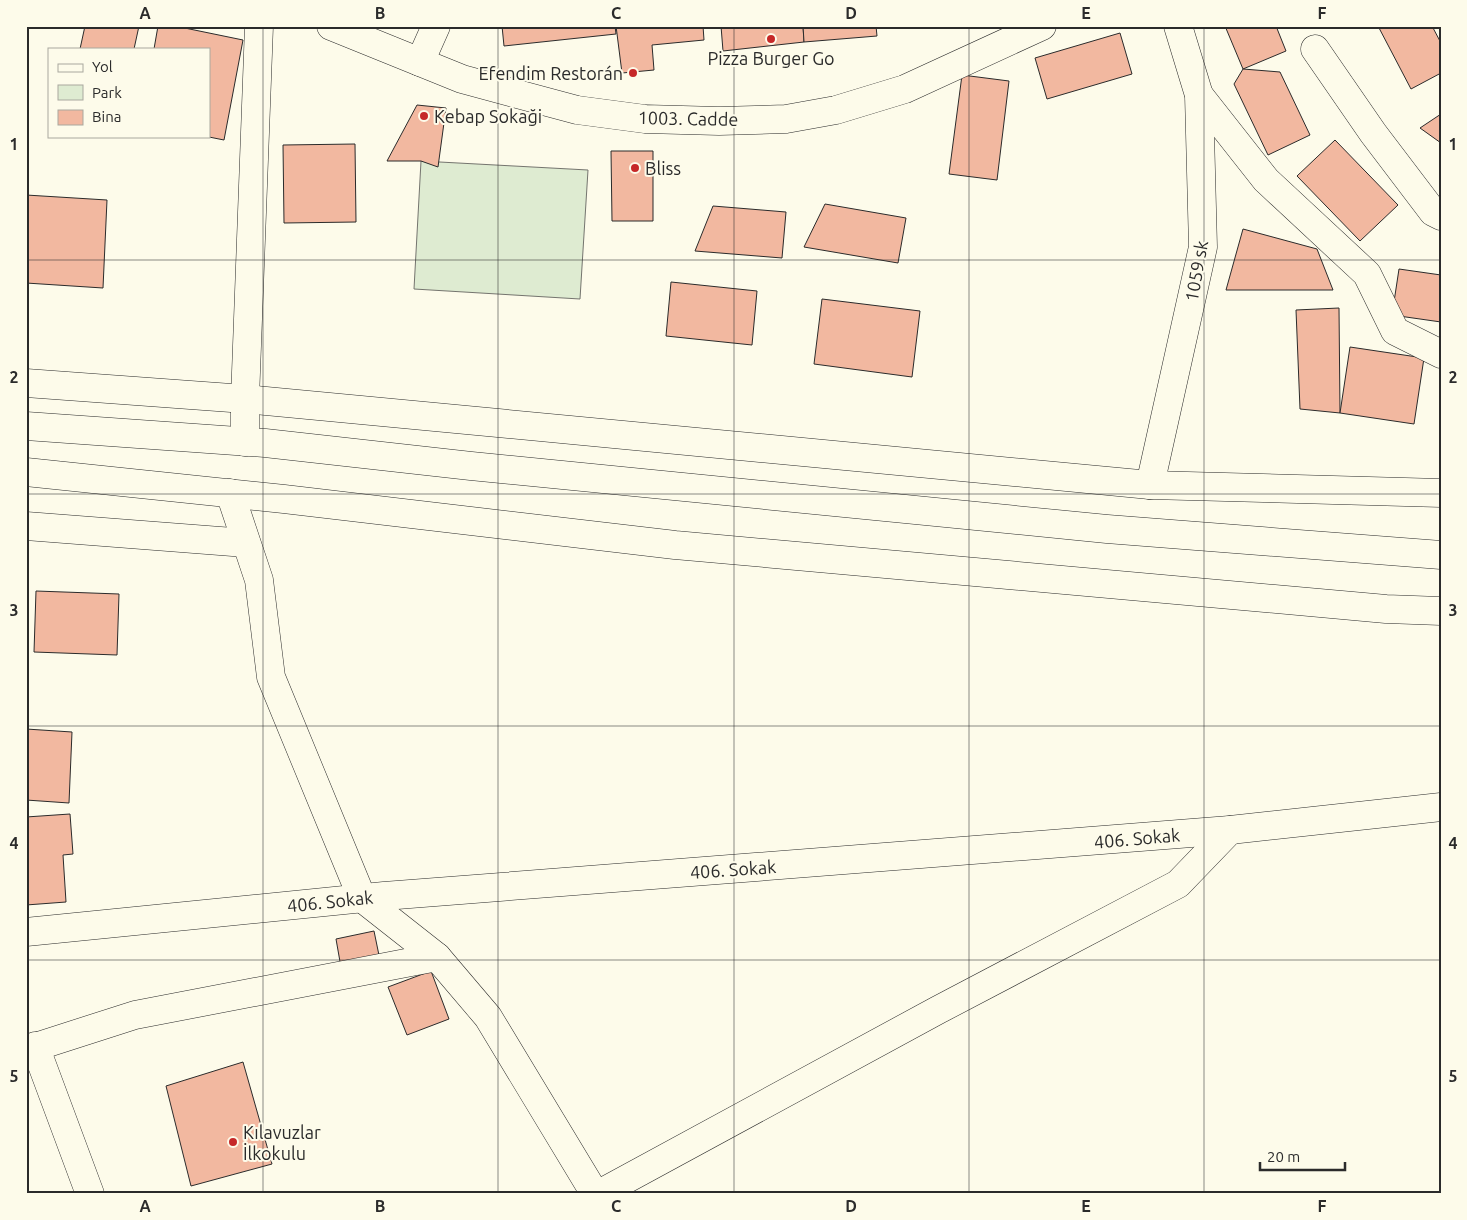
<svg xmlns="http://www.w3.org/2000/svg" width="1467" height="1220" font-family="Ubuntu,sans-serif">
<rect width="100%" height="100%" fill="#fdfbea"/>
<path fill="#deebd1" stroke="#74746e" d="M421,161l167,9 -8,129 -166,-10z"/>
<g fill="#f2b8a0" stroke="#2b2b2b">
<path d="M85,26h54l-5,23h-54z"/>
<path d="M158,26h17l68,14 -19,100 -20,-4h5v-87h-55z"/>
<path d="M502,26h113l1,8 -112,12z"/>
<path d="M616,26h87l1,14 -52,5 2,25 -32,3z"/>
<path d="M721,26h82l1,16 -81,9z"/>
<path d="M803,26h73l1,10 -73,6z"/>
<path d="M1225,26h51l10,25 -43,18z"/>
<path d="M1378,26h54l9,17v30l-30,16z"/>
<path d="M1120,33l12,41 -85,25 -12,-41z"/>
<path d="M1243,69l37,3 30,63 -42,20 -34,-71z"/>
<path d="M962,75l47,6 -12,99 -48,-6z"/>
<path d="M417,105l29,3 -8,59 -17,-6h-34z"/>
<path d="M1441,114v29l-21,-15z"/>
<path d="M1335,140l63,65 -38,36 -63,-65z"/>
<path d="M355,144l1,78 -72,1 -1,-78z"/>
<path d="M611,151h42v70h-41z"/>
<path d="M26,195l81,5 -4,88 -77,-5z"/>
<path d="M825,204l81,14 -8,45 -94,-16z"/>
<path d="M713,206l73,6 -4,46 -87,-7z"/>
<path d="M1243,229l74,20 16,41h-107z"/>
<path d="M1399,269l42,6v47l-49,-7z"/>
<path d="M671,282l86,9 -5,54 -86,-9z"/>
<path d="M822,299l98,12 -8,66 -98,-13z"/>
<path d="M1339,308l1,105 -40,-4 -4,-99z"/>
<path d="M1350,347l74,11 -10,66 -74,-11z"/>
<path d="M36,591l83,3 -2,61 -83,-3z"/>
<path d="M26,729l46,3 -3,71 -43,-3z"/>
<path d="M70,814l3,40 -10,1 3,47 -40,3v-88z"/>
<path d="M374,931l7,34 -39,8 -6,-34z"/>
<path d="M431,971l18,48 -42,16 -19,-48z"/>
<path d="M243,1062l29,102 -81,22 -25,-100z"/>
</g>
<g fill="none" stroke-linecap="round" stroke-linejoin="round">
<defs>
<g id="minor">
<path d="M1315,49l58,84 60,79 8,4"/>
<path d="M420,62l16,-36"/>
<path d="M1199,95l67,85 101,94 28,57 46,23"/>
<path d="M26,383l219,16 905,86 291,8"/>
<path d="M245,442v-43l14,-373"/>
<path d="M1150,485l53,-238 -4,-152 -21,-69"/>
<path d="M230,493l29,87 12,97 91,221 75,59 51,60 107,177"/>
<path d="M26,526l220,17"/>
<path d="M26,932l358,-36 846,-66 211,-23"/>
<path d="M35,1046l55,148"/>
<path d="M26,1050l109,-35 302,-58"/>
<path d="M599,1194l339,-184 240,-126 52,-54"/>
</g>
<path id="major" d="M331,26l131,53 115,31 68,9 74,2 67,-2 50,-9 69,-21 137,-63"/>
<g id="highway">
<path d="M26,426l239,17 206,23 636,63 334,26"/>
<path d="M26,472l258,27 391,46 711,64 55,2"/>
</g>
</defs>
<use href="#minor" stroke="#2b2b2b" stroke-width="29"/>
<use href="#major" stroke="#2b2b2b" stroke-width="29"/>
<use href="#highway" stroke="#2b2b2b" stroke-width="29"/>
<use href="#minor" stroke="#fdfbea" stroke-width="28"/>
<use href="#major" stroke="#fdfbea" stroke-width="28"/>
<use href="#highway" stroke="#fdfbea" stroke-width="28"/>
</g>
<path fill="none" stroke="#2b2b2b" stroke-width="1" stroke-opacity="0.55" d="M263,26v1168M498,26v1168M734,26v1168M969,26v1168M1204,26v1168M26,260h1415M26,494h1415M26,726h1415M26,960h1415"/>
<g fill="#c62828" stroke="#fdfbea" stroke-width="2">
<circle cx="771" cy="39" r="5"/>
<circle cx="633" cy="73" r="5"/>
<circle cx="424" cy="116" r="5"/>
<circle cx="635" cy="168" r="5"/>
<circle cx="233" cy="1142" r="5"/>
</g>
<g text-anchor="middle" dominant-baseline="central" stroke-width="4" stroke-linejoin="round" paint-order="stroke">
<g font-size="18" fill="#2b2b2b" stroke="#fdfbea" text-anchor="start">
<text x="771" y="58" text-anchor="middle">Pizza Burger Go</text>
<text x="623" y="73" text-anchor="end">Efendim Restorán</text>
<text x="434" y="116">Kebap Sokaği</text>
<text x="645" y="168">Bliss</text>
<text x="243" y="1132">Kılavuzlar<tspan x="243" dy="21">İlkokulu</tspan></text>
</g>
<g font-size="18" fill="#2b2b2b" stroke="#fdfbea">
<text transform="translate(688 118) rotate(1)">1003. Cadde</text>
<text transform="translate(1196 271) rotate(-80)">1059 sk</text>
<text transform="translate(1137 838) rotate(-5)">406. Sokak</text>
<text transform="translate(733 869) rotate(-4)">406. Sokak</text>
<text transform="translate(330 901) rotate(-6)">406. Sokak</text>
</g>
</g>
<rect width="1467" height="1220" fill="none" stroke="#fdfbea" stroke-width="55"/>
<rect x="48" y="48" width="162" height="90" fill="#fdfbea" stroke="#a9a89e"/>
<rect x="58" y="64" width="25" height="8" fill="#fdfbea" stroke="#a9a89e"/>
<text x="92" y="72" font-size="15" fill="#2b2b2b">Yol</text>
<rect x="58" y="85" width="25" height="15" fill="#deebd1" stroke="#a9a89e"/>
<text x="92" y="98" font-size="15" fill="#2b2b2b">Park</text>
<rect x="58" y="110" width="25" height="15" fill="#f2b8a0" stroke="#a9a89e"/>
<text x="92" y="122" font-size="15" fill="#2b2b2b">Bina</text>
<path d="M1260 1162v8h85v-8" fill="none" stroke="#2b2b2b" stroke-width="2.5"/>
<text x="1267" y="1162" font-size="15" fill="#2b2b2b" stroke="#fdfbea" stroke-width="4" paint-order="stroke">20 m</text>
<rect x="28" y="28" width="1412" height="1164" fill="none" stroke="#2b2b2b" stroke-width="2"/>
<g font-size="16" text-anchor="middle" font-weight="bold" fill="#2b2b2b">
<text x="145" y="19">A</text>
<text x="380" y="19">B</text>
<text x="616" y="19">C</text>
<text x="851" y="19">D</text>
<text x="1086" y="19">E</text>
<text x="1322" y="19">F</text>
<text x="14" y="150">1</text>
<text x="1453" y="150">1</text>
<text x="14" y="383">2</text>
<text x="1453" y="383">2</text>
<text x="14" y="616">3</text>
<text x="1453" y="616">3</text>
<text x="14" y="849">4</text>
<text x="1453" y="849">4</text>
<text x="14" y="1082">5</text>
<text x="1453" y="1082">5</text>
<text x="145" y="1212">A</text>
<text x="380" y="1212">B</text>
<text x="616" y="1212">C</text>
<text x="851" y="1212">D</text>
<text x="1086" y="1212">E</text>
<text x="1322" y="1212">F</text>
</g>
</svg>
